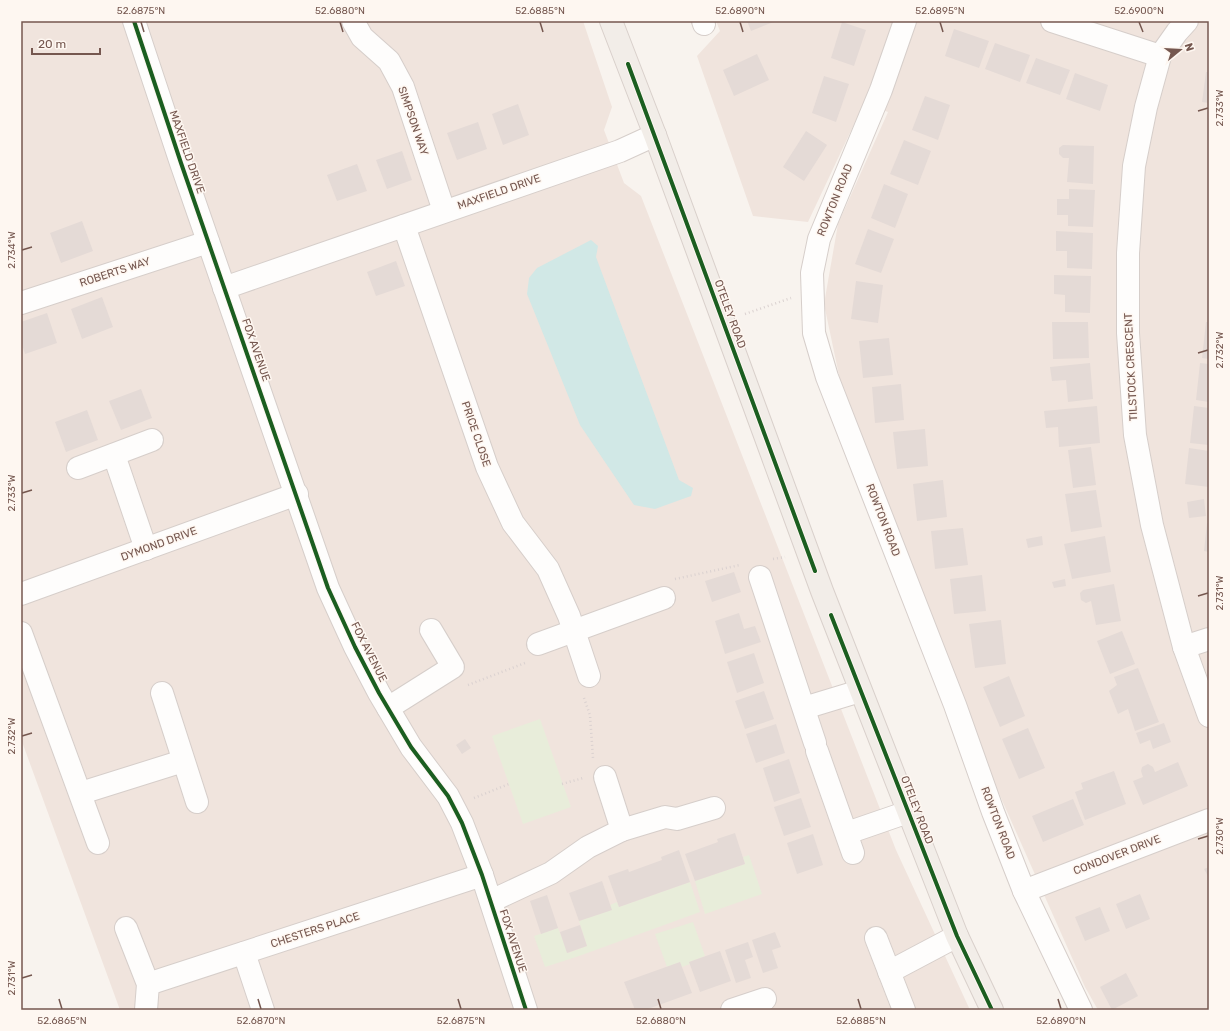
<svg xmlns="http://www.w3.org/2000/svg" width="1230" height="1031" font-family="Rubik,sans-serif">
<rect width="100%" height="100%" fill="#f8f3ee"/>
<g fill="#f0e4dd">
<path d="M21,21h562l29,86 -8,23 20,53 17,13 255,654 74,160h-850l-99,-271z"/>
<path d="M716,21h493v989h-111l-13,-23 -100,-225 -145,-382 -16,-76 14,-80 50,-112 -24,-9 -56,119 -55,-6 -56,-160 23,-25z"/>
</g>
<g fill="#e8edda">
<path d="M540,719l31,88 -48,17 -31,-88z"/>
<path d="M749,855l13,39 -57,20 -10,-33 50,-17 -2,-7z"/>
<path d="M690,882l10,30 -121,44 -34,11 -11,-31 24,-8 10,25 19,-7 -8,-25 32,-11 -1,-5 7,-3 2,5z"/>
<path d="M693,922l12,34 -15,6v2l-8,3 -2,-5 -13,5 -12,-33z"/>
</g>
<path fill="#d1e8e6" d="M591,240l7,6 -2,11 83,223 14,8 -2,8 -36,13 -21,-4 -54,-80 -53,-131 2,-16 8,-10z"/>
<g fill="#e4dad6">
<path d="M747,21h29l-25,10z"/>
<path d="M842,22l24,8 -12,36 -23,-8z"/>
<path d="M954,29l35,12 -10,27 -34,-12z"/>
<path d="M995,43l35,12 -10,27 -35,-13z"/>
<path d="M757,54l12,26 -35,16 -11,-26z"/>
<path d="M1036,58l34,12 -10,25 -34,-12z"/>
<path d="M1206,72h3v31l-7,-1z"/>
<path d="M1075,73l33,12 -8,26 -34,-12z"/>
<path d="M824,76l25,8 -13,38 -24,-9z"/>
<path d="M925,96l25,9 -12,35 -26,-10z"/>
<path d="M518,104l11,31 -26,10 -11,-31z"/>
<path d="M478,122l9,27 -30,11 -10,-27z"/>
<path d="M806,131l21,14 -23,36 -21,-14z"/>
<path d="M904,140l27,11 -13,34 -28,-11z"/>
<path d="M1063,145l31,1 -1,38 -26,-2 2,-24h-6l-4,-4v-6z"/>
<path d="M402,151l10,29 -25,9 -11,-29z"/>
<path d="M357,164l10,27 -30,10 -10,-26z"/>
<path d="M884,184l24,10 -13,34 -24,-10z"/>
<path d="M1069,189l26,1 -2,37 -25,-1v-11h-11v-16h12z"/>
<path d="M82,221l11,30 -32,12 -11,-30z"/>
<path d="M868,229l26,10 -13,34 -26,-9z"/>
<path d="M1056,231l37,2 -1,36 -25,-1v-17h-11z"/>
<path d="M396,261l9,25 -29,10 -9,-24z"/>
<path d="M1054,275l37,1 -1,37 -25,-1v-17l-11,-1z"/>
<path d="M856,281l27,4 -5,38 -27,-4z"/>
<path d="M102,297l11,30 -31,12 -11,-30z"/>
<path d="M47,313l10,30 -32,11 -4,-13v-19z"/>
<path d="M1052,322h36l1,36 -36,1z"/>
<path d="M1206,322h3v37l-7,-1z"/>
<path d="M889,338l4,37 -30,3 -4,-37z"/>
<path d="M1090,363l3,36 -25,3 -2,-22 -14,1 -2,-14z"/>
<path d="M1200,363l9,1v38l-13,-2z"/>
<path d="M901,384l3,36 -29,3 -3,-36z"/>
<path d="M141,389l11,29 -31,12 -12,-29z"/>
<path d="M1097,406l3,37 -41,4 -1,-20 -12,1 -2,-17z"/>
<path d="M1194,406l15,2v37l-19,-2z"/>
<path d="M87,410l11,30 -32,12 -11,-30z"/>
<path d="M925,429l3,37 -31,3 -4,-37z"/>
<path d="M1091,447l5,38 -23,3 -5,-38z"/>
<path d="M1189,448l20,3v36l-24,-3z"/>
<path d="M943,480l4,37 -30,4 -4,-37z"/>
<path d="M1096,490l6,37 -31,5 -6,-38z"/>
<path d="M1204,499l2,17 -17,2 -2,-16z"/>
<path d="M1207,523l2,1v28l-5,-1z"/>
<path d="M963,528l5,37 -33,4 -4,-38z"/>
<path d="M1042,536l1,9 -15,3 -2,-9z"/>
<path d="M1105,536l6,36 -39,7 -8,-35z"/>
<path d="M734,572l7,20 -29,10 -7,-21z"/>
<path d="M982,575l4,36 -32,3 -4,-35z"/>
<path d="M1065,579l1,7 -12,2 -2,-6z"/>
<path d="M1114,584l7,37 -25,4 -5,-24 -5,2 -5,-3 -1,-7 3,-3z"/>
<path d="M739,613l5,16 11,-3 6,16 -36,12 -10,-33z"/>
<path d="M1001,620l5,44 -31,4 -6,-44z"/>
<path d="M1122,631l13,33 -25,10 -13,-33z"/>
<path d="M754,653l10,30 -27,10 -10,-31z"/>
<path d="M1138,668l21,54 -24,9 -7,-22 -10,5 -9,-23 8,-6 -3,-8z"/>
<path d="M1009,676l16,40 -25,11 -17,-40z"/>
<path d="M764,691l10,28 -29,10 -10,-28z"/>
<path d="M1164,723l7,19 -18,7 -3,-9 -10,4 -4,-11z"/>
<path d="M776,724l9,29 -29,10 -10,-29z"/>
<path d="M1028,728l17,40 -26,11 -17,-40z"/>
<path d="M465,739l6,9 -9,6 -6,-9z"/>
<path d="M789,759l11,34 -26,9 -11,-34z"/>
<path d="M1178,762l10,24 -45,19 -10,-24 10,-4 -2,-6 1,-4 6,-3 5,3 2,5z"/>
<path d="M1114,771l12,33 -41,16 -10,-28 8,-3 -2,-6z"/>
<path d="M801,798l10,29 -27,9 -10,-29z"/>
<path d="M1073,799l11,26 -41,17 -11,-26z"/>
<path d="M735,833l10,31 -50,17 -10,-27 33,-12 -1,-3z"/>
<path d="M813,834l10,31 -26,9 -10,-31z"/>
<path d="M679,850l11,32 -71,25 -11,-31 20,-7 1,3 33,-12 -1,-3z"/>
<path d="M1209,867v11l-5,-9z"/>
<path d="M602,881l10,29 -33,11 -10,-28z"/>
<path d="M1140,894l10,25 -24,10 -10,-25z"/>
<path d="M547,895l11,33 -17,6 -11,-33z"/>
<path d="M1100,907l10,24 -25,10 -10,-24z"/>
<path d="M580,925l7,21 -20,7 -7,-21z"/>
<path d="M775,932l6,15 -9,3 6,18 -15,5 -11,-33z"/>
<path d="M748,942l5,15 -8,3 6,18 -15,5 -11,-33z"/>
<path d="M720,951l11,30 -31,11 -11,-30z"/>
<path d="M680,962l12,31 -47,17h-10l-11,-28z"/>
<path d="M1126,973l12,23 -26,14 -12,-23z"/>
</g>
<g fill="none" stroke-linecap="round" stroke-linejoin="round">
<defs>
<g id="minor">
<path d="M134,21l47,142 147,425 27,59 24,46 32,54 37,49 14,27 20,52 44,135"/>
<path d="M353,21l9,16 27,24 14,26 41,124"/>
<path d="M703,21l1,3"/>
<path d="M905,21l-24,69 -62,149 -7,34 2,60 13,44 128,328 38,107 31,79 57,119"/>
<path d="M1052,21l108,35"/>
<path d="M1187,21l-10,11 -17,24 -14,51 -12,59 -6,87v80l7,102 17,90 32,122 25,69"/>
<path d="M404,226l83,241 26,56 35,46 21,47 20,60"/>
<path d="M224,288l396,-137 35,-16"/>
<path d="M21,303l187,-61"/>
<path d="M114,455l32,94"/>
<path d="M78,468l74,-28"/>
<path d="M760,577l55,166"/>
<path d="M21,594l276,-100"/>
<path d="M21,633l77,210"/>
<path d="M538,644l126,-46"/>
<path d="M1184,647l25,-8"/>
<path d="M162,693l35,109"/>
<path d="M388,708l65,-41 -22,-37"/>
<path d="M804,708l56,-17"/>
<path d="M817,751l36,102"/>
<path d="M605,777l17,53"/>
<path d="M81,793l102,-32"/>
<path d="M847,833l61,-21"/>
<path d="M1024,891l185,-71"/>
<path d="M491,901l60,-28 37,-26 34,-17 43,-13 12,2 37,-11"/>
<path d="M126,928l22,56 -2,26"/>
<path d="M876,938l28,72"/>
<path d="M244,953l19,57"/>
<path d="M889,972l68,-36"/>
<path d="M148,984l334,-109"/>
<path d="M732,1010l33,-11"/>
</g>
<path id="major" d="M611,21l44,114 167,456 135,345 35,74"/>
</defs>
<use href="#minor" stroke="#d6ceca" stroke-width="24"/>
<use href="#major" stroke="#d9d0cb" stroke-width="24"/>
<g stroke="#dad1d0" stroke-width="2.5" stroke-dasharray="1 3" stroke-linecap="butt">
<path d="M745,314l46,-16"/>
<path d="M773,559l12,-2"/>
<path d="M675,579l65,-14"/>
<path d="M468,685l57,-22"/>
<path d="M584,698l6,17 3,43"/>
<path d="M562,784l21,-6"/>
<path d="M474,798l35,-14"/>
</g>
<use href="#minor" stroke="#fefdfc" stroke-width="22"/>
<use href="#major" stroke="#f2ede8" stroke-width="22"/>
<defs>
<g id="cycleway">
<path d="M134,21l47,142 147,425 27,59 24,46 32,54 37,49 14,27 20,52 44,135"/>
<path d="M628,64l187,507"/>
<path d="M831,615l126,321 35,74"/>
</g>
</defs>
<use href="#cycleway" stroke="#fef7f1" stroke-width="6"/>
<use href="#cycleway" stroke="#1b5e20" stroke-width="4"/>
</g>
<path fill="none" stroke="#75574f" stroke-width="1.5" d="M141,22l3,10M340,22l3,10M540,22l3,10M740,22l3,10M940,22l3,10M1139,22l4,10M1198,111l10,-3M22,250l10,-3M1198,353l10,-3M22,493l10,-3M1198,596l10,-3M22,736l10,-3M1198,839l10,-3M22,978l10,-3M59,999l3,10M258,999l3,10M458,999l3,10M658,999l3,10M858,999l3,10M1058,999l3,10"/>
<g text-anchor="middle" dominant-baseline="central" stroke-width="3" stroke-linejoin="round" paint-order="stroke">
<g font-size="11" fill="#75574f" stroke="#fef7f1">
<text transform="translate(413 121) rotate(71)">SIMPSON WAY</text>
<text transform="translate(187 152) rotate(71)">MAXFIELD DRIVE</text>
<text transform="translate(499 192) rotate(-19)">MAXFIELD DRIVE</text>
<text transform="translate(835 200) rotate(-68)">ROWTON ROAD</text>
<text transform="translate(115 272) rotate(-18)">ROBERTS WAY</text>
<text transform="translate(730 314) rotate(70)">OTELEY ROAD</text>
<text transform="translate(256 350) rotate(71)">FOX AVENUE</text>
<text transform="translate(1131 367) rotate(-93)">TILSTOCK CRESCENT</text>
<text transform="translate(476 434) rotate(71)">PRICE CLOSE</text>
<text transform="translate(883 520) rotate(69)">ROWTON ROAD</text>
<text transform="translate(159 544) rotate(-20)">DYMOND DRIVE</text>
<text transform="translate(369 652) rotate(63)">FOX AVENUE</text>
<text transform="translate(917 810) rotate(69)">OTELEY ROAD</text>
<text transform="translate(998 823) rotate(69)">ROWTON ROAD</text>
<text transform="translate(1117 855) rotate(-21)">CONDOVER DRIVE</text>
<text transform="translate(315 930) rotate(-18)">CHESTERS PLACE</text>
<text transform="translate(513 941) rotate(72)">FOX AVENUE</text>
</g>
</g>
<rect width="1230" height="1031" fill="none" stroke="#fef7f1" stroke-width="44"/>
<g transform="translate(1180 50) rotate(72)" stroke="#fef7f1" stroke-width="3" paint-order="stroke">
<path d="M0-3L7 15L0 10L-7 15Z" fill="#75574f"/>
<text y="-6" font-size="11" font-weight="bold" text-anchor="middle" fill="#75574f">N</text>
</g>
<path d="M32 48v6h68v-6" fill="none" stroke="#75574f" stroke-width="2"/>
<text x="38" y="48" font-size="12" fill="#75574f" stroke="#fef7f1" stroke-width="3" paint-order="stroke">20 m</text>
<rect x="22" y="22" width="1186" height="987" fill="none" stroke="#75574f" stroke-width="1.5"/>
<g font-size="10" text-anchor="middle" fill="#75574f">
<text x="141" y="14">52.6875°N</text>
<text x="340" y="14">52.6880°N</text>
<text x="540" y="14">52.6885°N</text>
<text x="740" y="14">52.6890°N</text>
<text x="940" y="14">52.6895°N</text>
<text x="1139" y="14">52.6900°N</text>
<text transform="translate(1219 108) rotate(-90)" y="4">2.733°W</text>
<text transform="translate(11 250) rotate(-90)" y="4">2.734°W</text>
<text transform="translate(1219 350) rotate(-90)" y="4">2.732°W</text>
<text transform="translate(11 493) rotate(-90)" y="4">2.733°W</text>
<text transform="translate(1219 593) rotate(-90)" y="4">2.731°W</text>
<text transform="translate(11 736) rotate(-90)" y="4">2.732°W</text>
<text transform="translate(1219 836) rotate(-90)" y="4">2.730°W</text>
<text transform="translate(11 978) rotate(-90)" y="4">2.731°W</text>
<text x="62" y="1024">52.6865°N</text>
<text x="261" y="1024">52.6870°N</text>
<text x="461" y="1024">52.6875°N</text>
<text x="661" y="1024">52.6880°N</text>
<text x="861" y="1024">52.6885°N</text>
<text x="1061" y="1024">52.6890°N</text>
</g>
</svg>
